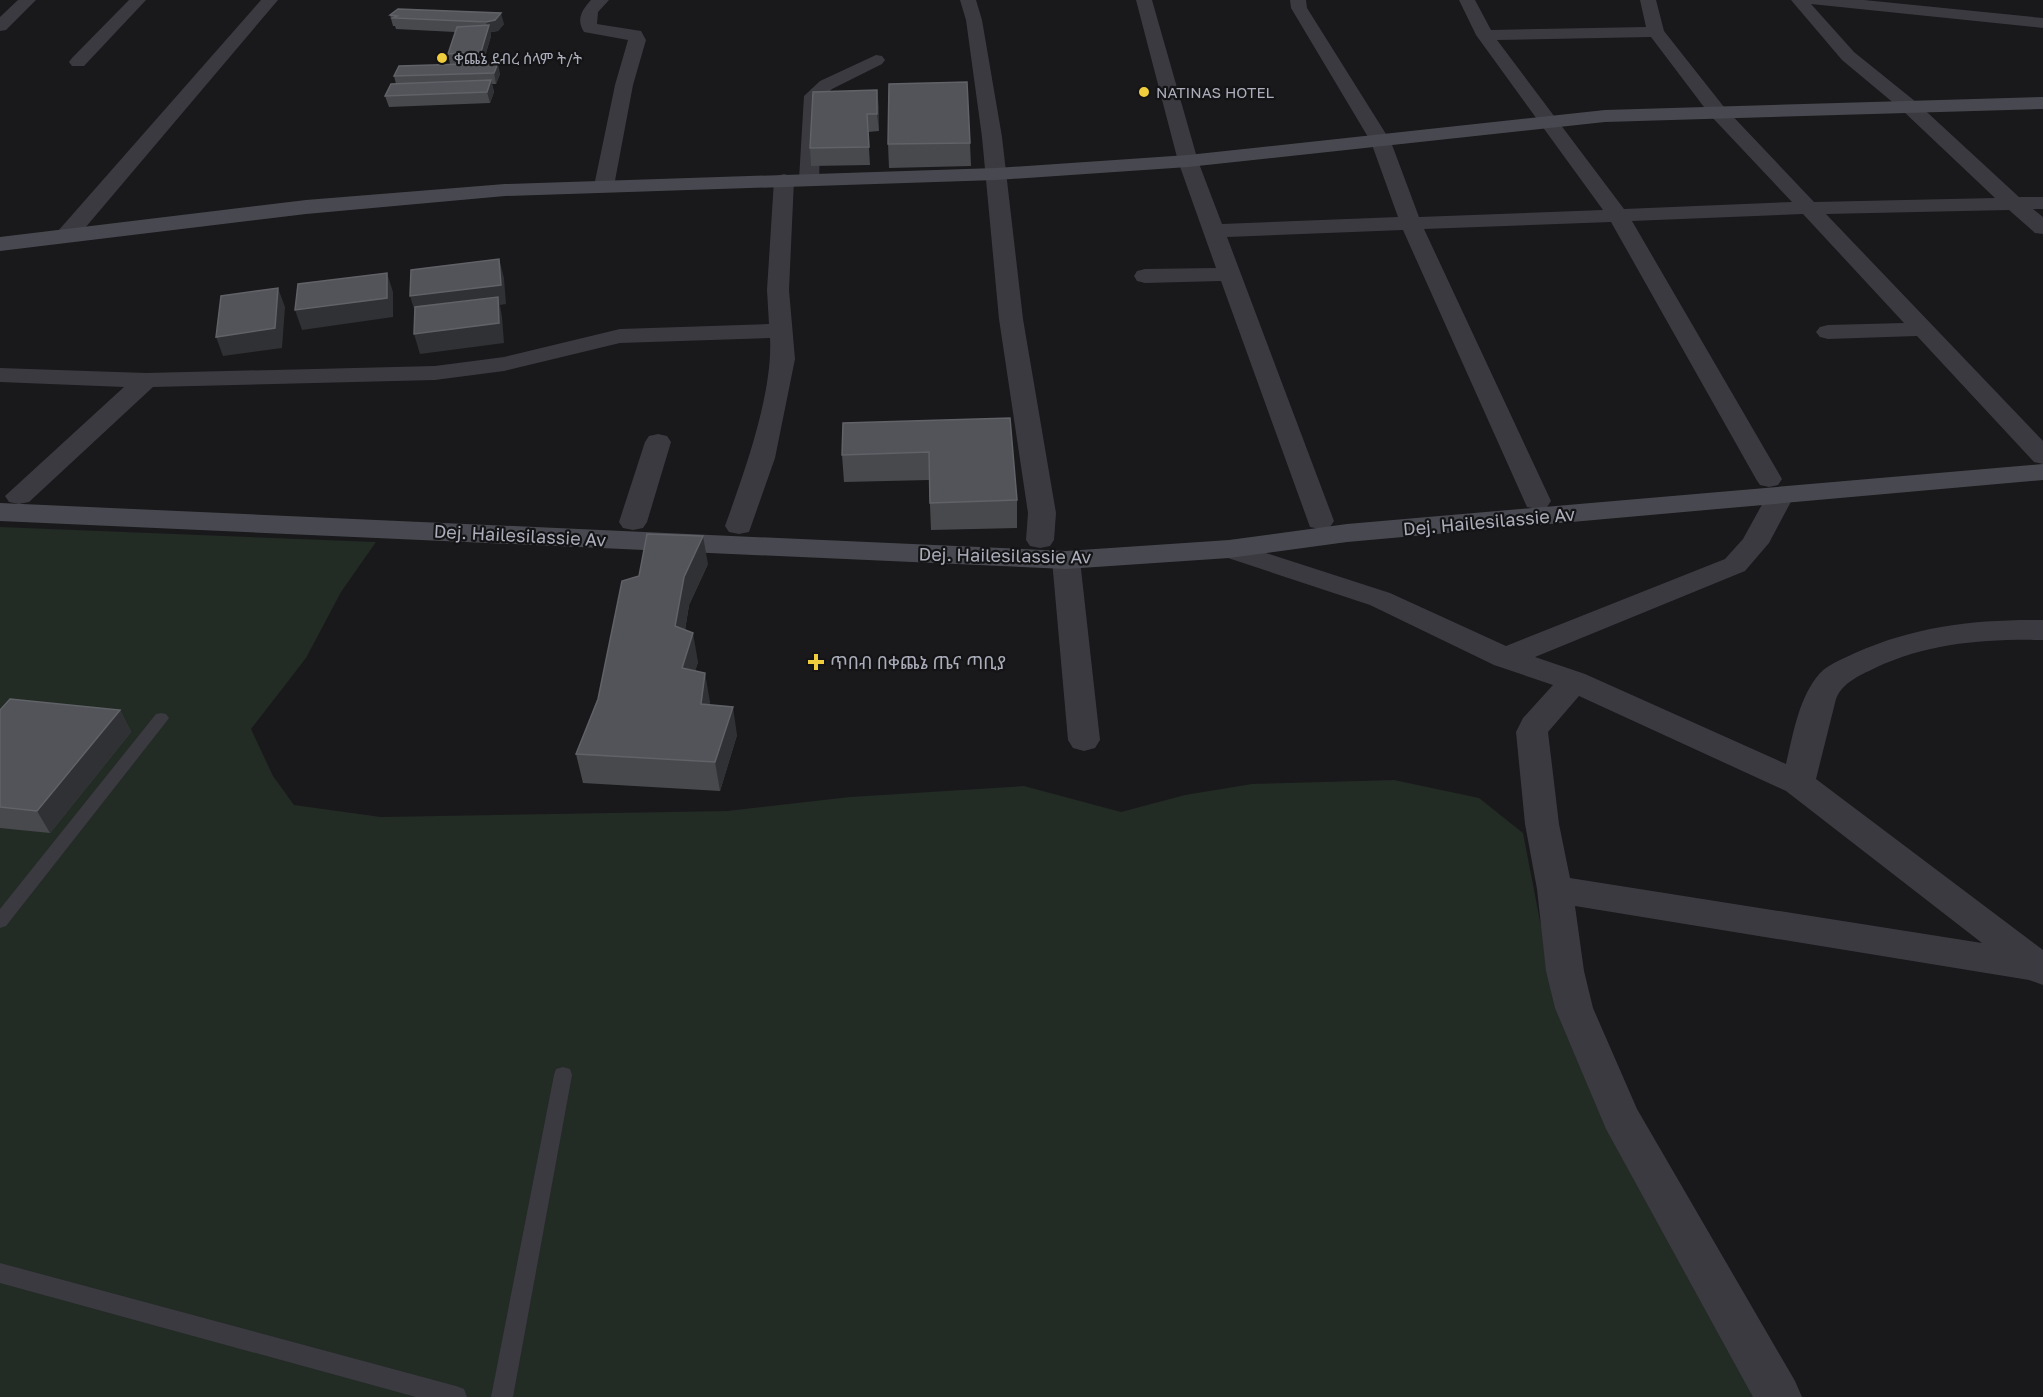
<svg xmlns="http://www.w3.org/2000/svg" width="2043" height="1397" font-family="'Golos Text','Noto Sans Ethiopic',sans-serif">
<rect width="100%" height="100%" fill="#19191b"/>
<path fill="#232b25" d="M0,527l376,15 -35,50 -35,66 -55,71 22,47 21,29 87,12 346,-6 123,-14 174,-11 97,26 64,-17 67,-11 142,-4 85,18 44,35 17,88 43,148 183,328h-1766z"/>
<g fill="none" stroke-linecap="round" stroke-linejoin="round">
<g fill="#3a3a40" fill-rule="evenodd">
<path d="M161,713l5,1 3,4 -3,4 -160,204 -6,2v-19l156,-195z"/>
<path d="M563,1067l7,2 2,6 -59,322h-22l63,-322 2,-6z"/>
<path d="M0,1263l456,123 8,3 3,8h-51l-416,-114z"/>
</g>
<g fill="#3a3a40" fill-rule="evenodd">
<path d="M18,0h18l-30,30 -6,1v-14z"/>
<path d="M129,0h17l-62,66h-12l-3,-4 3,-4z"/>
<path d="M261,0h17l-204,241h-16l-3,-5 3,-5z"/>
<path d="M591,0h18l-11,12 -1,12 44,7 5,9 -13,45 -19,101 -3,4h-14l-3,-4 21,-101 13,-45 -44,-8c-8,-13 -2,-22 7,-32z"/>
<path d="M960,0h16l6,20 20,117 21,182 33,194 -2,27 -4,6 -10,2 -10,-2 -4,-6 2,-27 -29,-194 -17,-182 -16,-117z"/>
<path d="M1136,0h16l46,161 24,63 176,-7 -27,-75 -80,-134 -1,-8h16l1,8 84,134 28,75 184,-7 -127,-175 -17,-35h16l16,30 155,-3 -6,-27h16l8,31 60,76 90,95 181,-4 -93,-88 -60,-50 -51,-60h73l179,18v10l-232,-24 43,48 62,50 103,95h24v12h-10l10,8v17l-8,-1 -26,-23 -183,4 217,227v23l-9,-2 -117,-126 -89,3 -8,-2 -4,-5 4,-5 8,-2 76,-2 -101,-109 -171,7 150,258 -4,6 -9,2 -9,-2 -4,-6 -145,-257 -187,7 127,272 -4,6 -10,2 -10,-2 -124,-277 -176,7 107,284 -4,6 -10,2 -10,-2 -89,-246 -76,2 -8,-2 -3,-5 3,-5 8,-2 71,-1 -38,-107zM1651,37l59,78 82,87 -168,7 -127,-169z"/>
<path d="M876,55l6,1 3,4 -3,4 -50,25 -10,9 -3,81 -3,4h-14l-3,-4 5,-83 16,-15z"/>
<path d="M784,174l7,2 3,4 -5,110 6,69 -20,99 -26,74 -10,2 -10,-2 -4,-6c19,-53 48,-132 45,-188l-150,5 -116,28 -69,9 -282,7 -124,115 -10,2 -10,-2 -4,-6 119,-109 -124,-5v-14l146,5 289,-7 69,-9 116,-28 149,-5 -2,-34 7,-110 3,-4z"/>
<path d="M658,434l9,2 4,6 -24,80 -4,6 -10,2 -10,-2 -4,-6 26,-80 4,-6z"/>
<path d="M1780,488l10,2 4,6 -25,47 -24,28 -210,86 50,17 201,90c7,-29 12,-62 30,-86 9,-13 25,-18 39,-25 60,-27 122,-34 188,-33v20c-60,-1 -114,3 -168,28 -16,8 -32,14 -39,31l-20,80 227,171v35l-14,-5 -454,-74 9,65 9,37 44,101 158,272 7,16h-49l-147,-268 -51,-121 -9,-37 -9,-82 -12,-65 -9,-92 7,-14 30,-33 -59,-20 -124,-60 -151,-50 -4,-6 4,-6 10,-2 161,52 116,53 219,-87 18,-20 27,-49zM1579,696l207,95 196,152 -412,-65 -11,-54 -11,-92z"/>
<path d="M1066,551l10,3 4,6 20,180 -5,8 -11,3 -11,-3 -5,-8 -16,-180 4,-6z"/>
</g>
<g fill="#484950" fill-rule="evenodd">
<path d="M2043,97v12l-438,13 -417,45 -192,13 -491,16 -199,18 -306,37v-14l306,-37 199,-16 491,-16 192,-13 417,-45z"/>
<path d="M2043,464v16l-696,62 -118,16 -163,11 -1066,-48v-18l1066,48 163,-11 118,-16z"/>
</g>
</g>
<g fill="#47494d">
<path d="M390,15l114,9 -6,7 -7,1v4l-8,27 17,11 -4,10h-4l2,8 -4,11 -101,4 -4,-11 11,-12 -2,-8 56,-12 -2,-10 7,-22 -59,-3 -1,-3h-2z"/>
<path d="M879,107v24l-11,1 2,33 -59,1 -1,-18z"/>
<path d="M970,143l1,23 -82,2 -1,-24z"/>
<path d="M1010,418l7,82v28l-86,2 -2,-50 -85,2 -2,-27z"/>
<path d="M708,564l-19,41 -4,25 13,32 -3,9 15,31 -1,3 28,30 -17,56 -137,-8 -7,-29z"/>
<path d="M0,710h120l11,22 -81,101 -50,-5z"/>
</g>
<g fill="#303134">
<path d="M501,13l3,11 -6,7 -7,1v4l-8,27 -2,-11 6,-21 -1,-9z"/>
<path d="M498,63l2,11 -4,10 -2,-11z"/>
<path d="M491,80l3,12 -4,11 -3,-11z"/>
<path d="M877,90l2,17v24l-2,-17z"/>
<path d="M499,259l5,19 2,26 -6,1 2,12 2,26 -84,11 -6,-20 2,-19 -6,-19z"/>
<path d="M387,273l6,19v25l-91,13 -7,-20z"/>
<path d="M278,288l7,19 -3,41 -59,8 -7,-19z"/>
<path d="M703,536l5,28 -19,41 -8,49 -6,-28 9,-49z"/>
<path d="M693,633l5,29 -11,35 -5,-29z"/>
<path d="M705,673l5,29 -4,31 -5,-29z"/>
<path d="M733,707l4,28 -17,56 -5,-29z"/>
<path d="M120,710l11,22 -81,101 -13,-22z"/>
</g>
<g fill="#525459" stroke="#606268" stroke-width="1.5">
<path d="M398,9l103,4 -6,7 -9,2 -93,-4 4,-2 -7,-1z"/>
<path d="M489,25l-8,27 -33,2 9,-27z"/>
<path d="M498,63l-4,10 -100,3 5,-10z"/>
<path d="M491,80l-4,12 -102,4 6,-12z"/>
<path d="M967,82l3,61 -82,1 1,-60z"/>
<path d="M877,90v24h-10l2,33 -59,1 3,-56z"/>
<path d="M499,259l2,26 -91,11 1,-26z"/>
<path d="M387,273v25l-92,12 3,-26z"/>
<path d="M278,288l-3,40 -59,9 5,-41z"/>
<path d="M498,297l1,26 -85,11 1,-27z"/>
<path d="M1010,418l7,82 -87,3 -1,-51 -87,3 1,-32z"/>
<path d="M647,534l56,2 -19,41 -9,49 18,7 -11,35 23,5 -4,31 32,3 -18,55 -139,-8 22,-55 24,-118 17,-5z"/>
<path d="M10,699l110,11 -83,101 -37,-4v-97z"/>
</g>
<g fill="#efcd3c" stroke="#141416" stroke-width="2">
<circle cx="442" cy="58" r="6"/>
<circle cx="1144" cy="92" r="6"/>
<path d="M813 653h6v6h6v6h-6v6h-6v-6h-6v-6h6z"/>
</g>
<g text-anchor="middle" dominant-baseline="central" stroke-width="4.5" stroke-linejoin="round" paint-order="stroke">
<g font-size="15" fill="#abaeba" stroke="#141416" text-anchor="start">
<text x="454" y="58">ቀጨኔ ደብረ ሰላም ት/ት</text>
<text x="1156" y="92">NATINAS HOTEL</text>
</g>
<g font-size="18" fill="#abaeba" stroke="#141416">
<text transform="translate(1489 521) rotate(-5)">Dej. Hailesilassie Av</text>
<text transform="translate(520 535) rotate(3)">Dej. Hailesilassie Av</text>
<text transform="translate(1005 555) rotate(1)">Dej. Hailesilassie Av</text>
</g>
<g font-size="18" fill="#abaeba" stroke="#141416" text-anchor="start">
<text x="830" y="662">ጥበብ በቀጨኔ ጤና ጣቢያ</text>
</g>
</g>
</svg>
